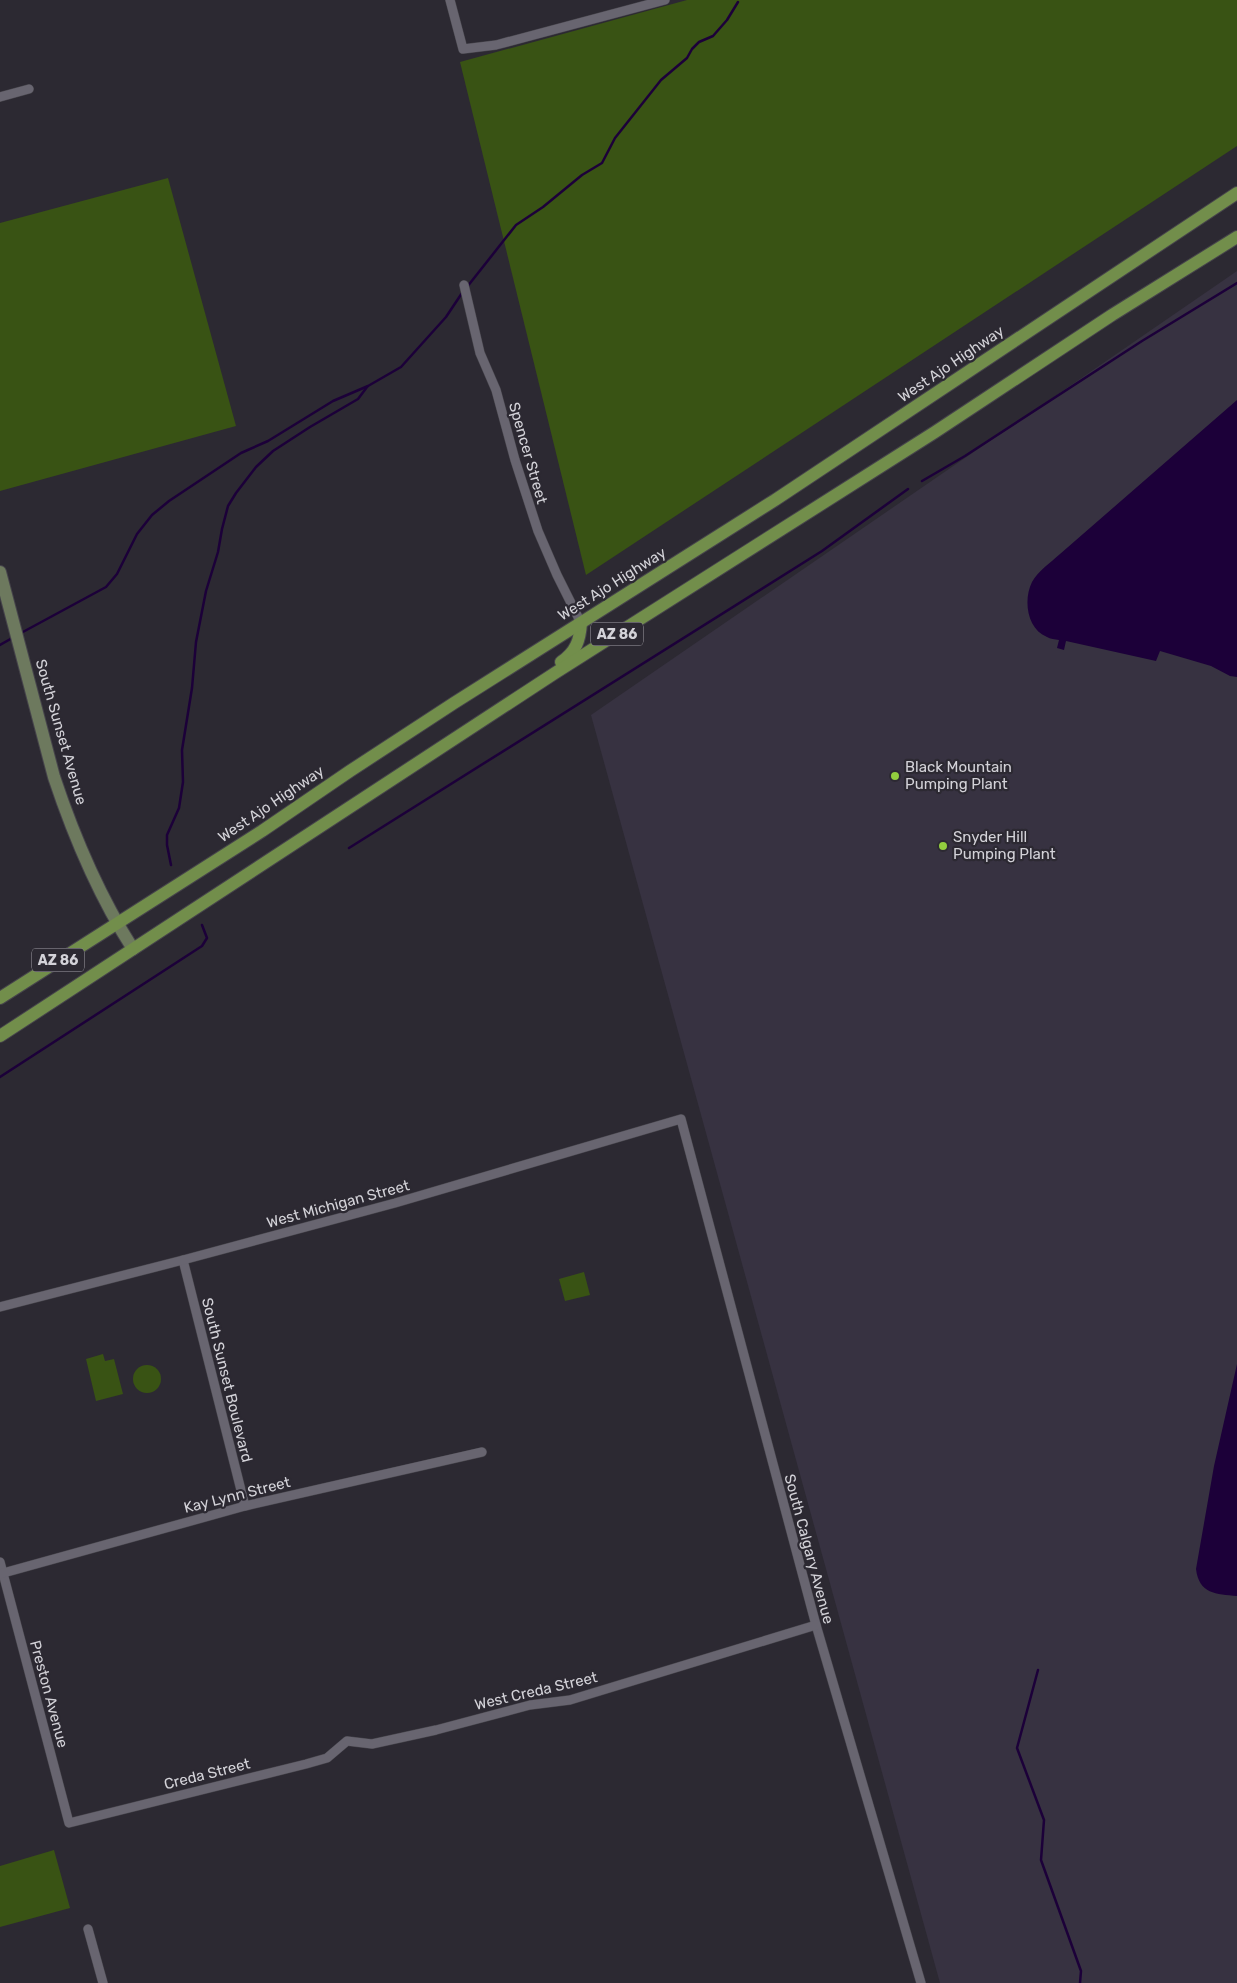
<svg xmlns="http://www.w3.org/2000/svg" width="1237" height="1983" font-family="Rubik,sans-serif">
<rect width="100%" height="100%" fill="#2c2932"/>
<path fill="#373241" d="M1237,271v1712h-297l-349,-1268z"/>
<g fill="#395314">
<path d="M687,0h550v146l-651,429 -126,-513z"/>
<path d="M168,178l68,248 -236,65v-268z"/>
<path d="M584,1272l6,23 -25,6 -6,-22z"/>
<path d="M103,1354l2,7 9,-2 9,35 -27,7 -10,-42z"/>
<circle cx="147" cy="1379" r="14"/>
<path d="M54,1850l16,58 -70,19v-61z"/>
</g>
<g fill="#1c0039">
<path d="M1237,400v277l-7,-1 -19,-10 -51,-15 -4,10 -90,-20 -2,9 -7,-2 2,-8c-4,-1 -9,-1 -12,-3 -20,-8 -24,-37 -15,-55 6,-11 18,-19 28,-28z"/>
<path d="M1237,1364v232c-21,-2 -38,-2 -41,-27l18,-103z"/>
</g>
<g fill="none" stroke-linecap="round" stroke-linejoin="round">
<g stroke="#1c0039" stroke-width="2.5">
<path d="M467,287l49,-62 27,-18 39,-32 20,-12 13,-25 46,-58 26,-22 5,-9 7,-7 14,-6 14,-16 11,-18"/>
<path d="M922,481l43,-25 177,-115 95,-58"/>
<path d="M21,633l85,-46 11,-13 20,-40 15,-19 17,-14 72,-48 27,-12 65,-40 35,-15 33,-19 45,-50 16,-24"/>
<path d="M0,645l14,-8"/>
<path d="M349,848l473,-297 86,-62"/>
<path d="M171,865l-4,-20v-10l12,-27 4,-26 -1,-32 10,-62 4,-46 10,-51 12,-39 4,-23 6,-23 8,-13 20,-26 17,-16 37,-24 48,-28 9,-12"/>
<path d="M0,1077l202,-131 5,-8 -5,-13"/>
<path d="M1038,1670l-21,78 27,72 -3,40 40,111 -1,12"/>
</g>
<defs>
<g id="street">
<path d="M450,0l13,49 33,-4 169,-45"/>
<path d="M0,97l29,-8"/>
<path d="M464,285l16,68 16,37 19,70 23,71 19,44 24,48"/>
<path d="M183,1260l62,246"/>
<path d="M0,1307l183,-47 212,-57 286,-84 135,506 105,358"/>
<path d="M0,1562l69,261 237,-59 21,-6 20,-17 25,3 64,-14 94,-25 40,-5 246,-75"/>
<path d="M0,1574l245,-68 237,-54"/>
<path d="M88,1929l15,54"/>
</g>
<path id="secondary" d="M0,572l54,205c20,60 45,119 79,172"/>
<g id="primary">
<path d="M561,662c15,-10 19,-22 20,-39"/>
<path d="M0,998l262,-167 88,-60 104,-68 321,-203 462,-307"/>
<path d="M0,1036l555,-363 380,-241 177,-117 125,-78"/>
</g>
</defs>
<use href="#street" stroke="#46444b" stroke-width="10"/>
<use href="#secondary" stroke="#46444b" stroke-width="14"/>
<use href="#primary" stroke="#46444b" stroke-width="14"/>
<use href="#street" stroke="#686570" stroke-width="9"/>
<use href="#secondary" stroke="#6d795e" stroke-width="12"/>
<use href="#primary" stroke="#728e4b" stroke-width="12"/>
</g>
<g fill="#92cd3e" stroke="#2c2932" stroke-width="2">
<circle cx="895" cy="776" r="5"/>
<circle cx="943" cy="846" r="5"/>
</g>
<g text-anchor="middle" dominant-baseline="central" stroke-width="4.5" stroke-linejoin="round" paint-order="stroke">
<g fill="#2c2932" stroke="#a19fa6" stroke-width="1">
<rect x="591" y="622.5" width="52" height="23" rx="4"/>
<rect x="32" y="948.5" width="52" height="23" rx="4"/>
</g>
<g font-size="14" font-weight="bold" fill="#d3d2d8">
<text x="617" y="634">AZ 86</text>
<text x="58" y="960">AZ 86</text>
</g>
<g font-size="15" fill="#d3d2d8" stroke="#2c2932">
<text transform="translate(951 364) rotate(-34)">West Ajo Highway</text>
<text transform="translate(528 453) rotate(74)">Spencer Street</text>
<text transform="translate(612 584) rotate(-32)">West Ajo Highway</text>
<text transform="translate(61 732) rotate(74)">South Sunset Avenue</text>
<text transform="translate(271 804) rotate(-34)">West Ajo Highway</text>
<text transform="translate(338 1204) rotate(-15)">West Michigan Street</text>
<text transform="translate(227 1380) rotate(76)">South Sunset Boulevard</text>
<text transform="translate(237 1495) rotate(-14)">Kay Lynn Street</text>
<text transform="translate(809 1549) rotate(75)">South Calgary Avenue</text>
<text transform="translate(536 1691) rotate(-13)">West Creda Street</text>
<text transform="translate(49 1694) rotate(75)">Preston Avenue</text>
<text transform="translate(207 1774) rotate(-14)">Creda Street</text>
</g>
<g font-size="15" fill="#d3d2d8" stroke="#2c2932" text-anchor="start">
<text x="905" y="767">Black Mountain<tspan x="905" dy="17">Pumping Plant</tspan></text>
<text x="953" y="837">Snyder Hill<tspan x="953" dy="17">Pumping Plant</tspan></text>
</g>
</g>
</svg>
